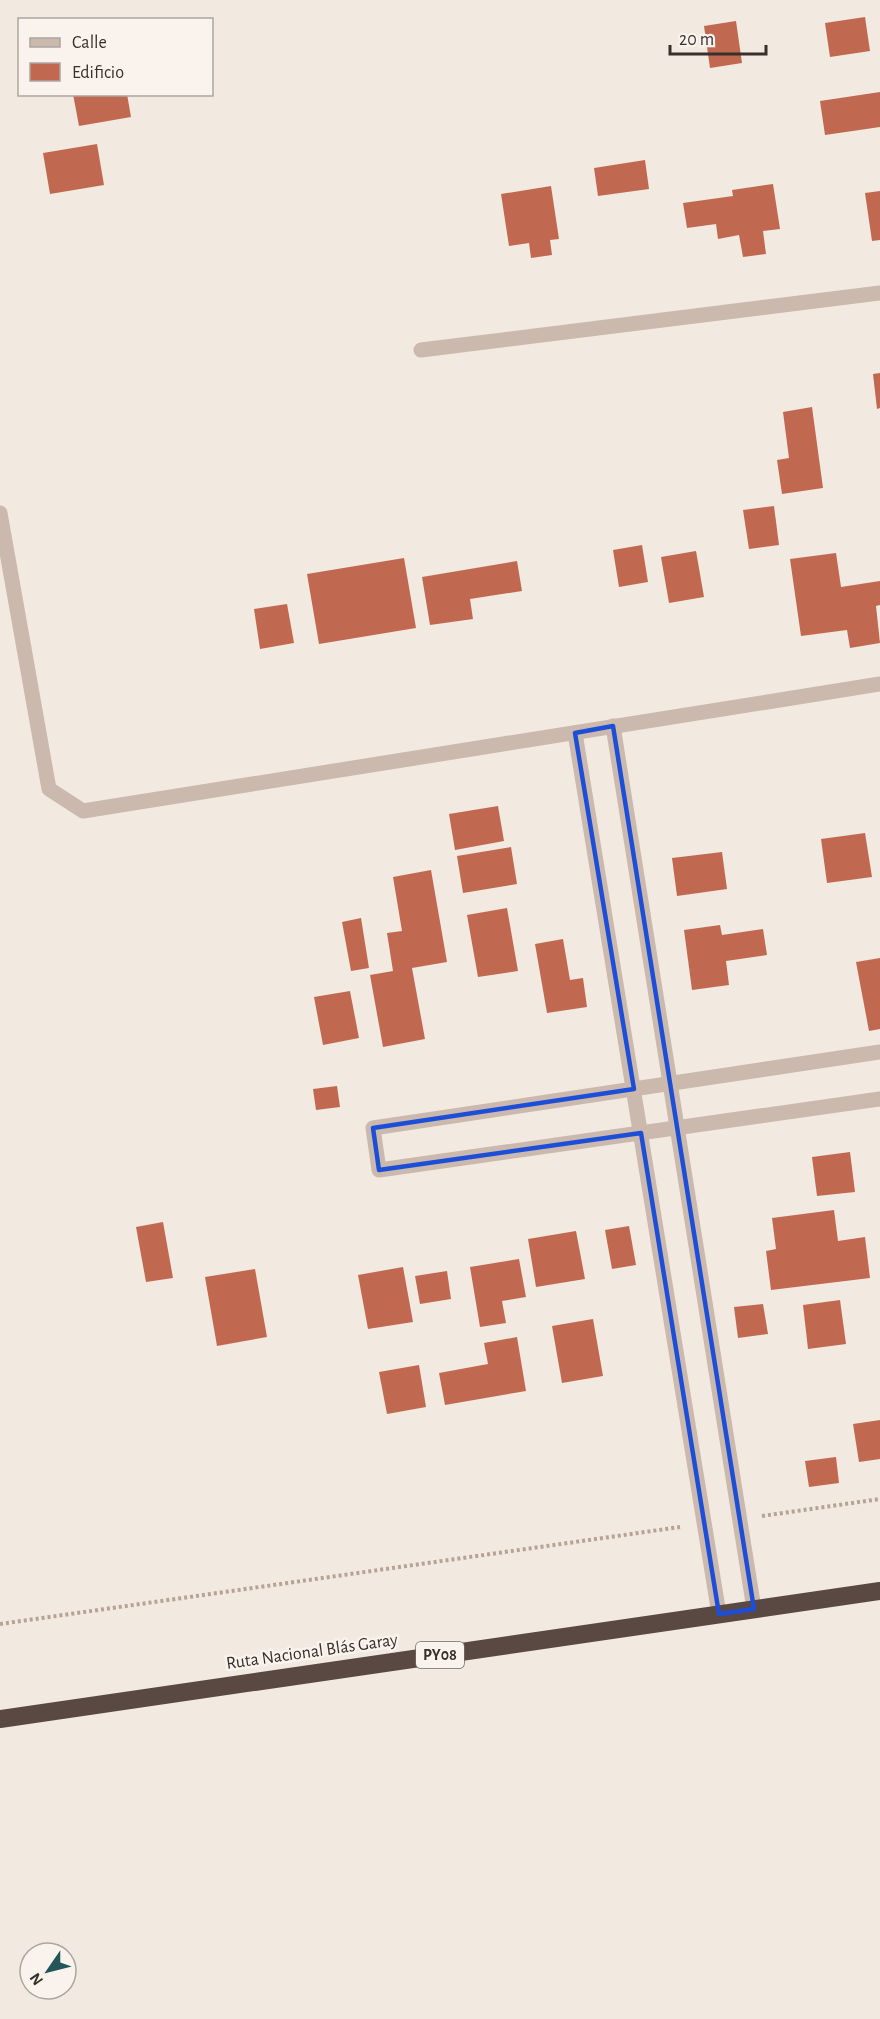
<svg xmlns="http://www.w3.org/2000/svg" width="880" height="2019" font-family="'Alegreya Sans',sans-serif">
<rect width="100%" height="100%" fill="#f2e9e0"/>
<g fill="#c16950">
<path d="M865,17l5,34 -40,6 -5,-34z"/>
<path d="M736,21l6,42 -32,5 -6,-42z"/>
<path d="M880,92v35l-55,8 -5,-34z"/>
<path d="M73,94h54l4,23 -52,9z"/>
<path d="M97,144l7,41 -54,9 -7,-41z"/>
<path d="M645,160l4,29 -51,7 -4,-28z"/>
<path d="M773,184l7,45 -17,2 3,23 -23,3 -4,-22 -21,4 -2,-15 -29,4 -4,-25 50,-7 -1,-6z"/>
<path d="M551,186l8,53 -9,1 2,15 -21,3 -2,-15 -20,3 -8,-52z"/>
<path d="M880,191v49l-8,1 -7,-48z"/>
<path d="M880,373v35l-3,1 -4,-35z"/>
<path d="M812,407l11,81 -41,6 -5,-34 12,-2 -6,-46z"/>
<path d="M774,506l5,39 -30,4 -6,-39z"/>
<path d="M642,545l6,37 -29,5 -6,-37z"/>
<path d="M696,551l8,46 -35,6 -8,-46z"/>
<path d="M836,553l5,34 39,-6v24l-4,1 4,37 -30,5 -3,-18 -46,6 -11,-77z"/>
<path d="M404,558l12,70 -97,16 -12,-70z"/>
<path d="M517,561l5,30 -52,8 3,20 -43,6 -8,-48z"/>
<path d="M287,604l7,39 -34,6 -6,-40z"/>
<path d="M498,806l6,35 -49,9 -6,-36z"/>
<path d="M865,833l7,44 -45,6 -6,-44z"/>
<path d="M511,847l6,37 -54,9 -6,-37z"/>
<path d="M722,852l5,37 -50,7 -5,-38z"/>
<path d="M431,870l16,92 -35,6 13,71 -42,8 -13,-72 23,-4 -6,-38 15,-2 -9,-54z"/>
<path d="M507,908l11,63 -40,6 -11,-62z"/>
<path d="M361,918l8,50 -18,3 -9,-49z"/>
<path d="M720,925l2,10 41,-6 4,26 -41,6 3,24 -37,5 -8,-60z"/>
<path d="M563,939l7,41 13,-2 4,29 -40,6 -12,-69z"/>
<path d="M880,958v71l-11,2 -13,-69z"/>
<path d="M350,991l9,47 -36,7 -9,-48z"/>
<path d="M337,1086l3,21 -24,3 -3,-21z"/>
<path d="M850,1152l5,40 -38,4 -5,-39z"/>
<path d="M834,1210l4,31 27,-4 5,41 -99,12 -5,-39 10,-2 -4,-31z"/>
<path d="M163,1222l10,56 -27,4 -10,-55z"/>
<path d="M629,1226l7,39 -24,4 -7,-39z"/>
<path d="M576,1231l9,48 -49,8 -8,-48z"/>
<path d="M519,1259l7,38 -24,4 4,22 -26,4 -10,-60z"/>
<path d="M403,1267l10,55 -45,7 -10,-54z"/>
<path d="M255,1269l12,68 -50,9 -12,-69z"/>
<path d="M447,1271l4,28 -31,5 -5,-28z"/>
<path d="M840,1300l6,44 -38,5 -5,-44z"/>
<path d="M763,1304l5,30 -30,4 -4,-31z"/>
<path d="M593,1319l10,57 -41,7 -10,-57z"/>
<path d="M517,1337l9,54 -81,14 -6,-32 49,-9 -4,-21z"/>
<path d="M419,1365l7,42 -39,7 -8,-42z"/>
<path d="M880,1420v39l-21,3 -6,-38z"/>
<path d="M836,1457l3,26 -30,4 -4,-26z"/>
</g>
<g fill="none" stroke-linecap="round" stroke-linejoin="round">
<g stroke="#b6a396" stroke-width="4" stroke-dasharray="3 3" stroke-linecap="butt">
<path d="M762,1516l118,-17"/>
<path d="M0,1624l680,-97"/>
</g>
<g stroke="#cab9ac" stroke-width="15">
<path d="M421,350l459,-57"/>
<path d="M0,513l49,276 34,22 797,-127"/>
<path d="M613,726l141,883"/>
<path d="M575,733l144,881"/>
<path d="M880,1052l-507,76 6,42 501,-71"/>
</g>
<path stroke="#594942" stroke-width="18" d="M0,1719l880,-128"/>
</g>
<path fill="none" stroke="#1d4ed8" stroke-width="4.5" stroke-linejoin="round" d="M613,726l141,883 -35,5 -78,-481 -262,37 -6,-42 261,-39 -59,-356z"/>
<g text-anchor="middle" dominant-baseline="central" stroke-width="5" stroke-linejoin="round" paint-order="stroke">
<rect fill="#faf3ed" stroke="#736a65" stroke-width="1.5" x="416" y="1642" width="48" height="26" rx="4.5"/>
<g font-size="16" font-weight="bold" fill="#392f2b">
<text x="440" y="1655">PY08</text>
</g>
<g font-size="18" fill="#392f2b" stroke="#faf3ed">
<text transform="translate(312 1652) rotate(-8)">Ruta Nacional Blás Garay</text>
</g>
</g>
<rect x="18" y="18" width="195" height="78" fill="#faf3ed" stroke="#ada59f" stroke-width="1.5"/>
<rect x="30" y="38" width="30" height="9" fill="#cab9ac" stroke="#ada59f" stroke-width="1.5"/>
<text x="72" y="48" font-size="18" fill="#392f2b">Calle</text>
<rect x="30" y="63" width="30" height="18" fill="#c16950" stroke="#ada59f" stroke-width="1.5"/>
<text x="72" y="78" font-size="18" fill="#392f2b">Edificio</text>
<g transform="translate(48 1971) rotate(235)"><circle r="28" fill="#faf3ed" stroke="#ada59f" stroke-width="1.5"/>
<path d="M0-4.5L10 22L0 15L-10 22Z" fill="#225659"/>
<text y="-9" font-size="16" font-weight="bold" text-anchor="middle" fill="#392f2b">N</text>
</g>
<path d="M670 45v9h96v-9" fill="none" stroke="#392f2b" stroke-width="3"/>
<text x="679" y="45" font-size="18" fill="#392f2b" stroke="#faf3ed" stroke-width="4.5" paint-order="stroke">20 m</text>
</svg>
